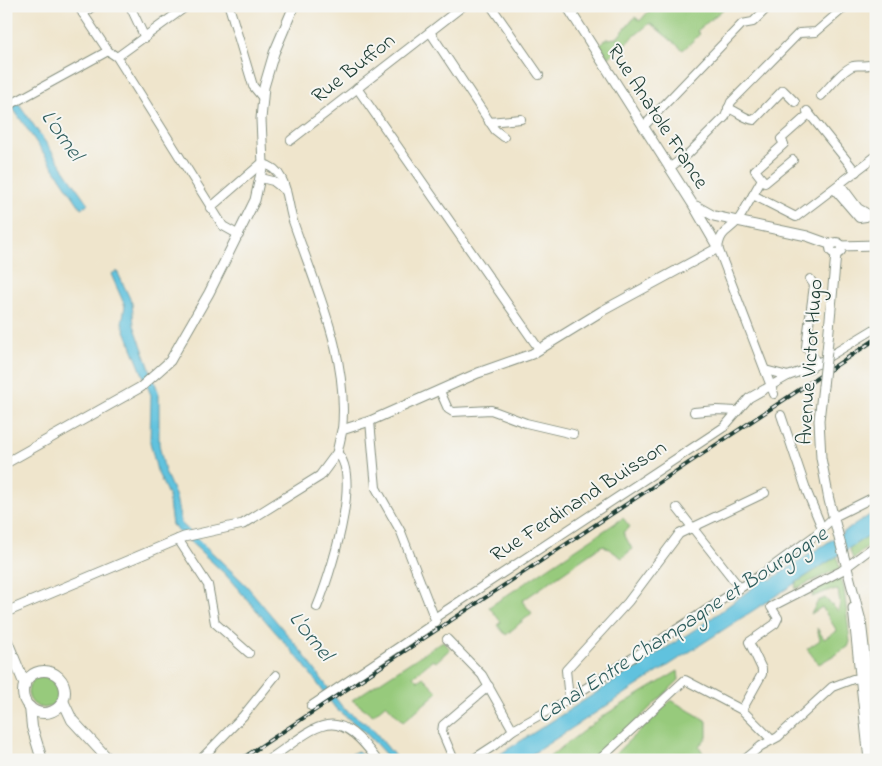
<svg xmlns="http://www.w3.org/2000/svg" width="882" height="766" font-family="'Indie Flower',sans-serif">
<rect width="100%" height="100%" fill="#f6f6f2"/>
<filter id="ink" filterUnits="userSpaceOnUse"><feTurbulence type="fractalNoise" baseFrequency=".02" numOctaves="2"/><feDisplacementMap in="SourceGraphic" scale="10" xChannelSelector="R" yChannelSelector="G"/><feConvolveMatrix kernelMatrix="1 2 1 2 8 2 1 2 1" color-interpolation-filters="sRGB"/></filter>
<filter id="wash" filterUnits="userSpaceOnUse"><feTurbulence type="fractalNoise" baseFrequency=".0096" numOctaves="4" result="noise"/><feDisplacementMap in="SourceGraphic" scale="20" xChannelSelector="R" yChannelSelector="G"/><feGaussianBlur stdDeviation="1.12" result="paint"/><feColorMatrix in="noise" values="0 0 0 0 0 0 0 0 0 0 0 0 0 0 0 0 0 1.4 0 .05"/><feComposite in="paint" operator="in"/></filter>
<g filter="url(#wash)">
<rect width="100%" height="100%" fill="#efe5cc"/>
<g fill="#97ca7b" stroke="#5b8458">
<path d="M653,6h74l-30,25 3,3 -17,16 -33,-27 -42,35 -8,-13 6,-6 11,-1 18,-21 5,4z"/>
<path d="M623,518l7,9 -7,5 9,17 -10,9 -19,-13 -81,56 10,12 -26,22 -9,-10 4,-3 -12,-15z"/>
<path d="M876,531v9l-23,19 -4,-11z"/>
<path d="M837,556l3,12 -45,21 1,-6z"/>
<path d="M836,577l6,5 2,6 6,54 -2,5 -29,17 -12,-15 13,-9 -3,-12 7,11 13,-8 -15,-24 -11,7 7,-13 7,-3 13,13 2,-7 -2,-14 -6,1 -2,-1 -18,7 1,-4z"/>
<path d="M443,641l7,8 -14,13 -3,-2 -20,16 5,5 5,-4 15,15 -35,30 -17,-18 -13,11 -21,-15z"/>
<path d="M678,671l1,9 -83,80h-51l58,-44z"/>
<circle cx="44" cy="692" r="16"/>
<path d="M671,700l36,21v16l-8,9 6,11 -3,3h-90l-1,-2z"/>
</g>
<g fill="#60c2de" stroke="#408089">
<path d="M6,85l82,119 -7,4 -75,-110z"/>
<path d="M117,271l15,32 2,22 25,69v50l6,28 11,25 5,26 65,62 55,66 42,57 28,19 27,33h-7l-27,-29 -28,-22 -32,-44 -79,-91 -53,-49 -4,-30 -11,-24 -7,-29 1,-47 -29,-72 3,-17 -14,-32z"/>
<path d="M876,511l-2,21 -351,228h-32l214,-137 62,-46 3,3z"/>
<path d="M358,751l7,9h-27z"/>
</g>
</g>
<g filter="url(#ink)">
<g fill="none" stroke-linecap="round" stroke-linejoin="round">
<defs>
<g id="minor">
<path d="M78,6l30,45"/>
<path d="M130,6l15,32"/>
<path d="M229,6l24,80 9,11"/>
<path d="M491,6l48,69"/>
<path d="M83,14l10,-8"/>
<path d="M430,32l65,98 9,7"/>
<path d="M108,51l9,6 106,169 16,9"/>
<path d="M117,57l70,-51"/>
<path d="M357,88l182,261"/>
<path d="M821,96c9,-9 20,-25 32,-30 6,-2 13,2 23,-3"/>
<path d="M6,107l102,-56"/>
<path d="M728,108c9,3 17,11 26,12l29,-30 12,12"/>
<path d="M807,111l49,61"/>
<path d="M489,122l32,-3"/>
<path d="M643,127l99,-103 11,-2 16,-16"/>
<path d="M291,140l172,-134"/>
<path d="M793,160l-28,23 -10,-13 29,-26 -3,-5 28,-25"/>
<path d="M263,164c27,6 23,40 31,60 23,67 55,133 48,206"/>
<path d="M669,168l18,-13 38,-38 6,-15 68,-69 17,-1 30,-26"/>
<path d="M261,178l12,3 13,10"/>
<path d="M840,184l18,24 12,7"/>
<path d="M834,189l25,29 7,-1 10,-6"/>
<path d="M753,195l9,-16"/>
<path d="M210,208l53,-46"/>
<path d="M810,279l4,6 -8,62 12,17"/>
<path d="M765,370l23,6 22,-8 66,-40"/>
<path d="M440,391l8,18 5,3 38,-2 35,13 47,11"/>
<path d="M774,394l-56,-146c3,-19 11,-16 20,-28 6,-8 10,-17 15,-25l43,22 80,-61"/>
<path d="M694,412l22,-2 21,1"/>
<path d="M781,415l26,77 15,36"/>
<path d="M677,508l63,80"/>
<path d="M178,539l30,46 7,38 34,30"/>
<path d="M317,607c12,-29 46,-131 20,-154"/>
<path d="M436,617l279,-184 9,-6 25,-29 39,-22"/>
<path d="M447,639l35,36 31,55"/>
<path d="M569,699l-3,-29 62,-68 51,-68 86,-41"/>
<path d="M311,706l125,-84 -35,-90 -25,-44 -6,-67"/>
<path d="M742,710l20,-36v-5l-13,-27 26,-18 3,-6 -7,-11 70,-36 35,-26"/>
<path d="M200,760l43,-44 33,-41"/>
<path d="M268,760c50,-33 66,-60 109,0"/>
<path d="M454,760l-12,-28 1,-7 46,-39"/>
<path d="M472,760l23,-15 18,-15 56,-31 196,-127 48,-35 21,-20 42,-21"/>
<path d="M599,760l86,-80 57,30 30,30"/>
<path d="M744,760l17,-14 17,-9 54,-50 21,-8 23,-2"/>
</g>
<g id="tertiary">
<path d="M696,206l18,10 93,20 25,9"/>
<circle cx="836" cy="248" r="5.5"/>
<path d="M841,246l35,-1"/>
<path d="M827,351l9,-97"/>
<path d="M823,386l-4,34 2,38 8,42 32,121 15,130"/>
<path d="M6,463l135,-76 29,-26 8,-14 31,-54 46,-93 8,-36 -2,-45 3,-32 10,-34 20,-47"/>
<path d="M853,608l16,152"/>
<path d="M6,612l178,-75 59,-13 77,-48 17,-23 5,-23 28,-9 108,-48 54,-19 70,-43 116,-63 -26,-45 -125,-197"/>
</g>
<g id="secondary">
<path d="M6,639l19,46"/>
<circle cx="44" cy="692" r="21"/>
<path d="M63,701l9,19 37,40"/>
<path d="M30,707l2,20 10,33"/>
</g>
</defs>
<use href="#minor" stroke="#879180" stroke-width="10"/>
<use href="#tertiary" stroke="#879180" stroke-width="11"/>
<use href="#secondary" stroke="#879180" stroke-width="12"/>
<use href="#minor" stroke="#fff" stroke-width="8"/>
<use href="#tertiary" stroke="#fff" stroke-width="9"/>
<use href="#secondary" stroke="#fff" stroke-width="10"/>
<defs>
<path id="rail" d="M240,760l636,-421"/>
</defs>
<use href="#rail" stroke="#1f3d34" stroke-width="4"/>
<use href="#rail" stroke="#f6f6f2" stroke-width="2" stroke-dasharray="5.5" stroke-linecap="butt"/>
<defs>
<path id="tertiary-bridge" d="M823,386l4,-35"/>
</defs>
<use href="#tertiary-bridge" stroke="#879180" stroke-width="11" stroke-linecap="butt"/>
<use href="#tertiary-bridge" stroke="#fff" stroke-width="9"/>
</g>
</g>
<g text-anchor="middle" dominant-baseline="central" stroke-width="4" stroke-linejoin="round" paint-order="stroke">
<g font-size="21" fill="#1f3d34" stroke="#f6f6f2">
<text transform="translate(354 69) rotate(-38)">Rue Buffon</text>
<text transform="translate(657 117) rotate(57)">Rue Anatole France</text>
<text transform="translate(811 362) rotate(-86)">Avenue Victor Hugo</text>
<text transform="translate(579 502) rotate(-33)">Rue Ferdinand Buisson</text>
</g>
<g font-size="22" font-style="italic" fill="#2f5e5e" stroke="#f6f6f2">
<text transform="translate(61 136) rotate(55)">L'Ornel</text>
<text transform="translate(683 626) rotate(-33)">Canal Entre Champagne et Bourgogne</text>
<text transform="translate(310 637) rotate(51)">L'Ornel</text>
</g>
</g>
<rect width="882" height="766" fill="none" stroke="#f6f6f2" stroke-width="25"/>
</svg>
